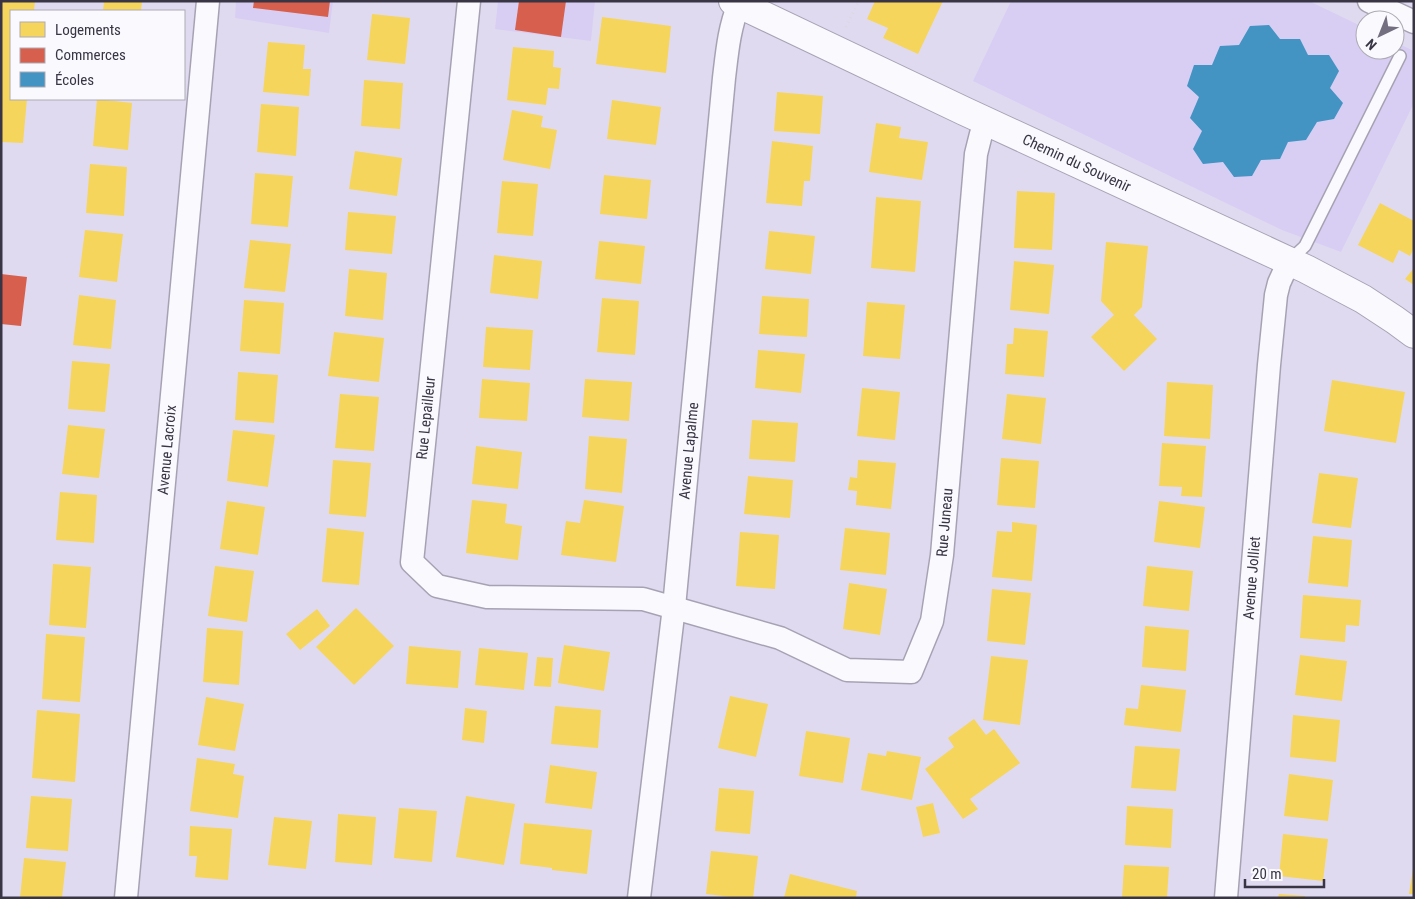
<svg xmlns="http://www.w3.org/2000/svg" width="1415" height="899" font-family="'Roboto Condensed',sans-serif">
<rect width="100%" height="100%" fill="#e0daf1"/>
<g fill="#d8cef3">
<path d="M236,1h97l-4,32 -94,-15z"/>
<path d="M498,1h97l-4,40 -96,-12z"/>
<path d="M1011,1h298l56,27v22h30v-8l19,9v52l-73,149 -59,-22 -309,-149z"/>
</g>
<g fill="#f6d55c">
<path d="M1,1h34l-1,10h-23v88h16l-4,44 -22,-1z"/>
<path d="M104,1h38l-1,10h-38z"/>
<path d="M875,1h68l-25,53 -35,-16 5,-10 -21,-9z"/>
<path d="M372,14l38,4 -5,46 -38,-4z"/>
<path d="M602,17l69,9 -5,47 -70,-9z"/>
<path d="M268,42l37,3 -2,24h8l-2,27 -46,-4z"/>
<path d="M513,47l41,4 -1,16 8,1 -2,21 -11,-1 -2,17 -39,-5z"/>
<path d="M364,80l39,3 -3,46 -39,-3z"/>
<path d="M777,92l46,4 -3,38 -46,-3z"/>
<path d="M97,99l35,4 -4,47 -35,-4z"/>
<path d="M612,100l49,7 -5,38 -49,-6z"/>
<path d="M261,104l38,3 -3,49 -39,-4z"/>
<path d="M512,110l31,6 -2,11 16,3 -7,39 -47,-9z"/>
<path d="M876,123l25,4 -2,11 29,4 -6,38 -53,-8z"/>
<path d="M772,141l41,5 -3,35h-6l-2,25 -36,-3z"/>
<path d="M355,151l47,7 -5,38 -48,-7z"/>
<path d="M90,164l37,3 -3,49 -38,-3z"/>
<path d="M255,173l38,3 -5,51 -37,-3z"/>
<path d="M604,175l47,5 -4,39 -47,-5z"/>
<path d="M502,181l36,3 -5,52 -36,-3z"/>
<path d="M1017,191l38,2 -3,57 -38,-2z"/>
<path d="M876,197l45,4 -6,71 -44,-4z"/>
<path d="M1380,203l34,18v27l-4,8 -11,-6 -6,13 -35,-18z"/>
<path d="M348,212l48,4 -4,38 -47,-4z"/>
<path d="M85,230l38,4 -6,48 -38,-5z"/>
<path d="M769,231l46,5 -4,38 -46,-5z"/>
<path d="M250,240l41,4 -6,48 -41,-4z"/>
<path d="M599,241l46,5 -4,38 -46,-5z"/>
<path d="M1106,242l42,4 -6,61 -8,8 23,24 -33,32 -33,-34 23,-22 -13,-14z"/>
<path d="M494,255l48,6 -4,38 -48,-6z"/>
<path d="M1014,261l40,4 -5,49 -39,-4z"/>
<path d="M1414,268v17l-9,-6z"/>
<path d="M349,269l38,4 -4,47 -38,-4z"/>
<path d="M79,295l37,5 -5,49 -38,-4z"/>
<path d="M762,296l47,3 -2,38 -48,-3z"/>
<path d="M602,298l37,3 -4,54 -38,-3z"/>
<path d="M244,300l40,3 -4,51 -40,-3z"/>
<path d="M867,302l38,3 -5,54 -37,-3z"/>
<path d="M486,327l47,3 -3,40 -47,-3z"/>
<path d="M1014,328l34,3 -4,46 -39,-3 2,-30h6z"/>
<path d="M334,332l50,6 -5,44 -51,-6z"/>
<path d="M758,350l47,4 -4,39 -46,-5z"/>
<path d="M72,361l38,3 -5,48 -37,-3z"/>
<path d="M238,372l40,3 -4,48 -39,-3z"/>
<path d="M482,379l48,4 -3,38 -48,-3z"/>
<path d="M585,379l47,3 -3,39 -47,-4z"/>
<path d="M1332,380l73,12 -9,51 -72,-12z"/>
<path d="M1167,382l46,3 -3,54 -46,-3z"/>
<path d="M862,388l38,4 -5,48 -38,-4z"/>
<path d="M340,394l39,3 -5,54 -39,-3z"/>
<path d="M1007,394l39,4 -5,46 -39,-5z"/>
<path d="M752,420l46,3 -3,39 -46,-3z"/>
<path d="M68,425l37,4 -6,49 -37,-4z"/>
<path d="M233,430l42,5 -7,52 -41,-6z"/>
<path d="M589,436l38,3 -5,54 -37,-4z"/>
<path d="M1162,443l44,3 -4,51 -21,-1 1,-9 -23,-1z"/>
<path d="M476,446l46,6 -4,37 -46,-5z"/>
<path d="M1001,458l38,3 -4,47 -38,-3z"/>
<path d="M333,460l38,3 -5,54 -37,-3z"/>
<path d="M858,460l38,3 -5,46 -35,-4 1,-14 -9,-1 2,-13 7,1z"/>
<path d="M1319,473l39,5 -7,50 -39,-5z"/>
<path d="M748,476l45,4 -3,38 -46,-4z"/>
<path d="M60,492l37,3 -3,48 -38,-3z"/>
<path d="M472,500l35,4 -2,19 17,3 -4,34 -52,-7z"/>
<path d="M584,500l40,6 -8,56 -55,-7 5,-34 14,2z"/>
<path d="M227,501l38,6 -7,48 -38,-6z"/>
<path d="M1159,501l46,6 -5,41 -46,-6z"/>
<path d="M1012,522l25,3 -5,56 -40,-4 5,-46 15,1z"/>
<path d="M327,528l37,4 -5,53 -37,-3z"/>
<path d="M845,528l45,5 -4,42 -46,-5z"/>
<path d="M740,532l39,3 -4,54 -39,-3z"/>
<path d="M1313,536l39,4 -4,47 -40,-4z"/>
<path d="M53,564l38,3 -5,61 -37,-3z"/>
<path d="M215,566l39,5 -7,51 -39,-6z"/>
<path d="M1147,566l46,5 -4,40 -46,-5z"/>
<path d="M849,583l38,6 -7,46 -37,-6z"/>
<path d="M992,589l39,4 -6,52 -38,-4z"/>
<path d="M1303,595l58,5 -2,26 -13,-1 -1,17 -45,-4z"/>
<path d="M356,608l38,38 -40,39 -38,-38z"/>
<path d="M317,609l13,17 -30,24 -14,-16z"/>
<path d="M1145,626l44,4 -3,41 -44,-4z"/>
<path d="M207,628l36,3 -4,54 -36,-3z"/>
<path d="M46,634l39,3 -5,65 -38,-3z"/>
<path d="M564,645l46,7 -6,39 -46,-8z"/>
<path d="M409,646l52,5 -3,37 -52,-4z"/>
<path d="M479,648l49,5 -4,37 -49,-5z"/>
<path d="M1300,655l47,6 -5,40 -47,-6z"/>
<path d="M991,656l37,4 -8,65 -37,-5z"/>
<path d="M537,657l16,1 -2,29 -17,-1z"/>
<path d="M1141,685l45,5 -5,42 -57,-7 2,-17 12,1z"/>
<path d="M730,696l38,8 -12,53 -38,-9z"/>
<path d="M206,697l38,7 -9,47 -37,-6z"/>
<path d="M555,706l46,4 -3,38 -47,-4z"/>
<path d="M465,708l22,3 -3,32 -22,-3z"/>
<path d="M37,710l43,4 -5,68 -43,-4z"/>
<path d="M1293,715l47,5 -4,42 -46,-5z"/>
<path d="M974,719l12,16 8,-6 26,34 -50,36 8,10 -15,10 -38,-50 29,-22 -6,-9z"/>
<path d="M806,731l44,7 -7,45 -44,-7z"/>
<path d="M1135,746l45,3 -4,42 -45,-3z"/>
<path d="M887,751l34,6 -9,43 -51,-10 7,-37 18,3z"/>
<path d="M197,758l38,6 -2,10 11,2 -6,42 -48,-7z"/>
<path d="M550,765l47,7 -5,37 -47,-6z"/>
<path d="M1289,774l44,6 -5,41 -44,-5z"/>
<path d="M719,788l35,3 -4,43 -35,-3z"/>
<path d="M31,796l41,3 -4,52 -42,-3z"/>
<path d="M466,796l49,8 -11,61 -48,-8z"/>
<path d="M933,803l7,30 -17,4 -7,-30z"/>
<path d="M1127,806l46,3 -2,39 -46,-3z"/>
<path d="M399,808l38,3 -5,51 -38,-4z"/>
<path d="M338,814l38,3 -4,48 -37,-3z"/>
<path d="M274,817l38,4 -6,48 -38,-4z"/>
<path d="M524,823l68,7 -5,44 -35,-4v-2l-32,-4z"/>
<path d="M190,826l42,3 -4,51 -33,-3 2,-21h-8z"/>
<path d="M1283,834l45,5 -5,42 -44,-5z"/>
<path d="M711,851l47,5 -5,42h-14l-33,-4z"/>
<path d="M24,858l42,4 -4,36h-42z"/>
<path d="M1124,865l45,2 -2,31h-45z"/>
<path d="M1413,869h1v25h-5z"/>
<path d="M790,874l67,17 -1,7h-72z"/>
<path d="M1279,894l26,2v2h-27z"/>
</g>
<g fill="#d6604d">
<path d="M254,1h76l-2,16 -75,-9z"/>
<path d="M519,1h47l-5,36 -46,-7z"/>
<path d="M1,274l26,3 -6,49 -20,-2z"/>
</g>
<path fill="#4393c3" d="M1269,25l11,14h20l8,16h21l10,16 -9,17 13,15 -9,16 -17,3 -11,18 -18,2 -8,17 -19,1 -9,16 -18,1 -11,-15 -20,2 -10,-15 9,-18 -12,-13 9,-21 -12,-11 7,-21h18l8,-19 19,-1 11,-19z"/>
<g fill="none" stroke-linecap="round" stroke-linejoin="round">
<defs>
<path id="service" d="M1289,261l16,-15 95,-190"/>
<g id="minor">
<path id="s1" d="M469,1l-57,561 25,24 50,11 156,2 137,39 67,32 64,2 21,-51 10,-66 34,-401 5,-20 6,-13"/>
<path d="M1369,1l45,21"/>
<path id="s2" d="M126,898l82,-897"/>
<path id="s3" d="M639,898l35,-291 50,-529c3,-25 5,-50 15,-74"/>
<path id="s4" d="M1226,898l43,-533 7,-70 3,-12 10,-22"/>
</g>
<g id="tertiary">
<path id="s5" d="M733,1l231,110 342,158 57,30 32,21 19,14"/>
</g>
</defs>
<use href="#service" stroke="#a7a2b3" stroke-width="14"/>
<use href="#minor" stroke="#a7a2b3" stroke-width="25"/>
<use href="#tertiary" stroke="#a7a2b3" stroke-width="30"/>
<path stroke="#dbd9e0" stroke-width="3" stroke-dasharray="1 4" stroke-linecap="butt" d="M846,27l13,-26"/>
<use href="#service" stroke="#faf9fd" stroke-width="11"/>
<use href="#minor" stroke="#faf9fd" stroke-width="22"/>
<use href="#tertiary" stroke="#faf9fd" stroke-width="28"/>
</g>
<g text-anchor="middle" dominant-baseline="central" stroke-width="5" stroke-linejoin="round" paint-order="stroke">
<g font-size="15" fill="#393545" stroke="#faf9fd">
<text stroke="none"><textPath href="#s5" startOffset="380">Chemin du Souvenir</textPath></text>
<text transform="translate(426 418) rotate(-84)">Rue Lepailleur</text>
<text stroke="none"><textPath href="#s2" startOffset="450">Avenue Lacroix</textPath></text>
<text stroke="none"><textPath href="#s3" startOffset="450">Avenue Lapalme</textPath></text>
<text stroke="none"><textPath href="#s1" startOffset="1241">Rue Juneau</textPath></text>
<text stroke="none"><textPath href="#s4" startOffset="321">Avenue Jolliet</textPath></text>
</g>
</g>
<rect width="1415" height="899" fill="none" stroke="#393545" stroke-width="5"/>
<rect x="10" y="10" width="175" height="90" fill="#faf9fd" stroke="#adabb3"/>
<rect x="20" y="22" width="25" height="15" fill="#f6d55c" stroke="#adabb3"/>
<text x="55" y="35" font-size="15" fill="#393545">Logements</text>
<rect x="20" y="48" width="25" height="15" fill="#d6604d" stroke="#adabb3"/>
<text x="55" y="60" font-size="15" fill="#393545">Commerces</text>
<rect x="20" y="72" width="25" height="15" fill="#4393c3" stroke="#adabb3"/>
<text x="55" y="85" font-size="15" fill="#393545">Écoles</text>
<g transform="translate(1380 35) rotate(223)"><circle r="24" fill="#faf9fd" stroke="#adabb3"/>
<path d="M0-4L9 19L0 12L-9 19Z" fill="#736f81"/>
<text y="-8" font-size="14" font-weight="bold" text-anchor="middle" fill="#393545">N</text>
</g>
<path d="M1245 879v8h79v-8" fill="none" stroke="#393545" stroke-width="2.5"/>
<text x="1252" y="879" font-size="15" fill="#393545" stroke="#faf9fd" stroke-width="4" paint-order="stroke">20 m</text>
</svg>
